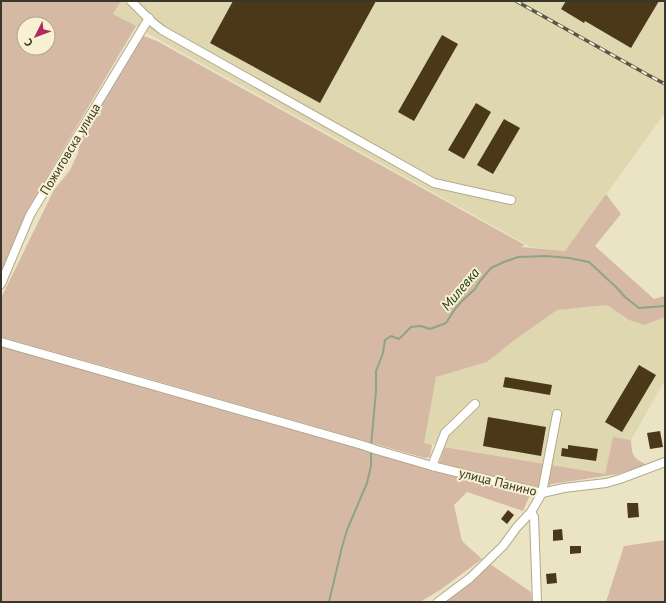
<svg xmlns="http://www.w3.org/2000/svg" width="666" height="603" font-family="'PT Sans',sans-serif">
<rect width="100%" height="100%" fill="#eae4c4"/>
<g fill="#ded7b0">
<path d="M121,1h544v112l-100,138 -34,-4 -418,-233z"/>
<path d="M607,305l22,15 15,5 21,-8v63l-34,60 -18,-3 -8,37 -181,-31 11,-66 52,-15 29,-23 41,-29z"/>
</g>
<g fill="#d6b9a4" fill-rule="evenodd">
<path d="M1,1h120l-8,13 23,12 -105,178 -30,69zM24,24h24v24h-24z"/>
<path d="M141,35l16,6 368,204 -4,2 44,4 41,-57 15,20 -26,32 59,53 11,-3v21l-21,8 -15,-5 -22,-15 -50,5 -41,29 -29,23 -51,15 -12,66 8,2 -2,12 -5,1 -296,-85 -128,-36v-39l53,-108 16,-20 8,-17 3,-17z"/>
<path d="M1,344l32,8 91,30 198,56 111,30 7,-7 4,-14 161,27 8,-37 18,3c1,16 1,17 16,25l-29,9 -66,10 -21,9 -8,18 -56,-19 -13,13 8,36 20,18 -42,31 -20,12h-419z"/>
<path d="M665,540v62h-59l18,-56z"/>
<path d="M490,564l41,28 1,10h-88z"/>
</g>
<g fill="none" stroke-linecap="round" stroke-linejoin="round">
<g stroke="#8da586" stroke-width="2">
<path d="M371,446l5,-55v-20l7,-18 2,-13 6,-4 8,3 12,-12 10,-1 9,3 16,-6 9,-14 7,-8 13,-12 5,-8 11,-13 13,-6 14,-5 28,-1 23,2 20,4 28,26 8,9 14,11 26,-2"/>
<path d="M329,602l13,-55 5,-17 20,-47 4,-17v-16"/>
</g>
</g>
<g fill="#4b3819">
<path d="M233,1h143l-56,102 -110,-60z"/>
<path d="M566,1h93l-28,47 -46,-27 -1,2 -23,-14z"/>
<path d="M442,35l16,9 -44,77 -16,-9z"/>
<path d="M476,103l15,9 -27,47 -16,-9z"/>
<path d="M504,119l16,9 -27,46 -16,-9z"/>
<path d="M639,365l17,10 -34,57 -17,-10z"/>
<path d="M505,377l47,8 -2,10 -47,-8z"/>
<path d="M488,417l58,10 -5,29 -58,-10z"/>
<path d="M660,431l3,16 -13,2 -3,-16z"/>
<path d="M568,445l30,4 -2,12 -35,-5 1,-8 6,1z"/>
<path d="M627,503h11l1,14 -11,1z"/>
<path d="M508,510l6,5 -7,9 -6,-5z"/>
<path d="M562,529l1,11 -10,1v-11z"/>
<path d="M570,546h11v7l-11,1z"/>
<path d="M556,573l1,10 -10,1 -1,-10z"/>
</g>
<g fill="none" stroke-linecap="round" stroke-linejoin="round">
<defs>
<g id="minor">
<path d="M131,1l21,21 10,8 272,153 77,17"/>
<path d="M1,284l29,-69 119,-197"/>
<path d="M1,342l361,103 15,5 55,16 110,27 22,-5 42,-5 14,-4 45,-17"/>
<path d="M432,466l13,-33 30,-29"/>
<path d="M531,512l3,5 3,85"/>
<path d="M438,602l32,-24 33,-32 14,-19 14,-15 11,-19 15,-79"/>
</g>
</defs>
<use href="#minor" stroke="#b0aa8c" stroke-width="10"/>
<use href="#minor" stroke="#fff" stroke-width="8"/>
<defs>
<path id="rail" d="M516,1l132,74 17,9"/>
</defs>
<use href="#rail" stroke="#5a5647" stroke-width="3.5"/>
<use href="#rail" stroke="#f7f1d1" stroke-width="2" stroke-dasharray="6" stroke-linecap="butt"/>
</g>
<g text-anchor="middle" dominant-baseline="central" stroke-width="4" stroke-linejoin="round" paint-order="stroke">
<g font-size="13" fill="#39362a" stroke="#f7f1d1">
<text transform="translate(70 149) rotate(-59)">Пожиговска улица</text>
<text transform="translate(498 482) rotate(14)">улица Панино</text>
</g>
<g font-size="14" font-style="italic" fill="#1f4113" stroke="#f7f1d1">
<text transform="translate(460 289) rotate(-50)">Милевка</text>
</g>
</g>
<rect width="666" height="603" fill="none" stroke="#39362a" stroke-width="4"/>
<g transform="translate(36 36) rotate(228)"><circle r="19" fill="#f7f1d1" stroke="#aba68e"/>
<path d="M0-3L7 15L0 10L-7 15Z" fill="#b32864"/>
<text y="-6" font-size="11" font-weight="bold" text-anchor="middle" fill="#39362a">С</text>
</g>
</svg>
